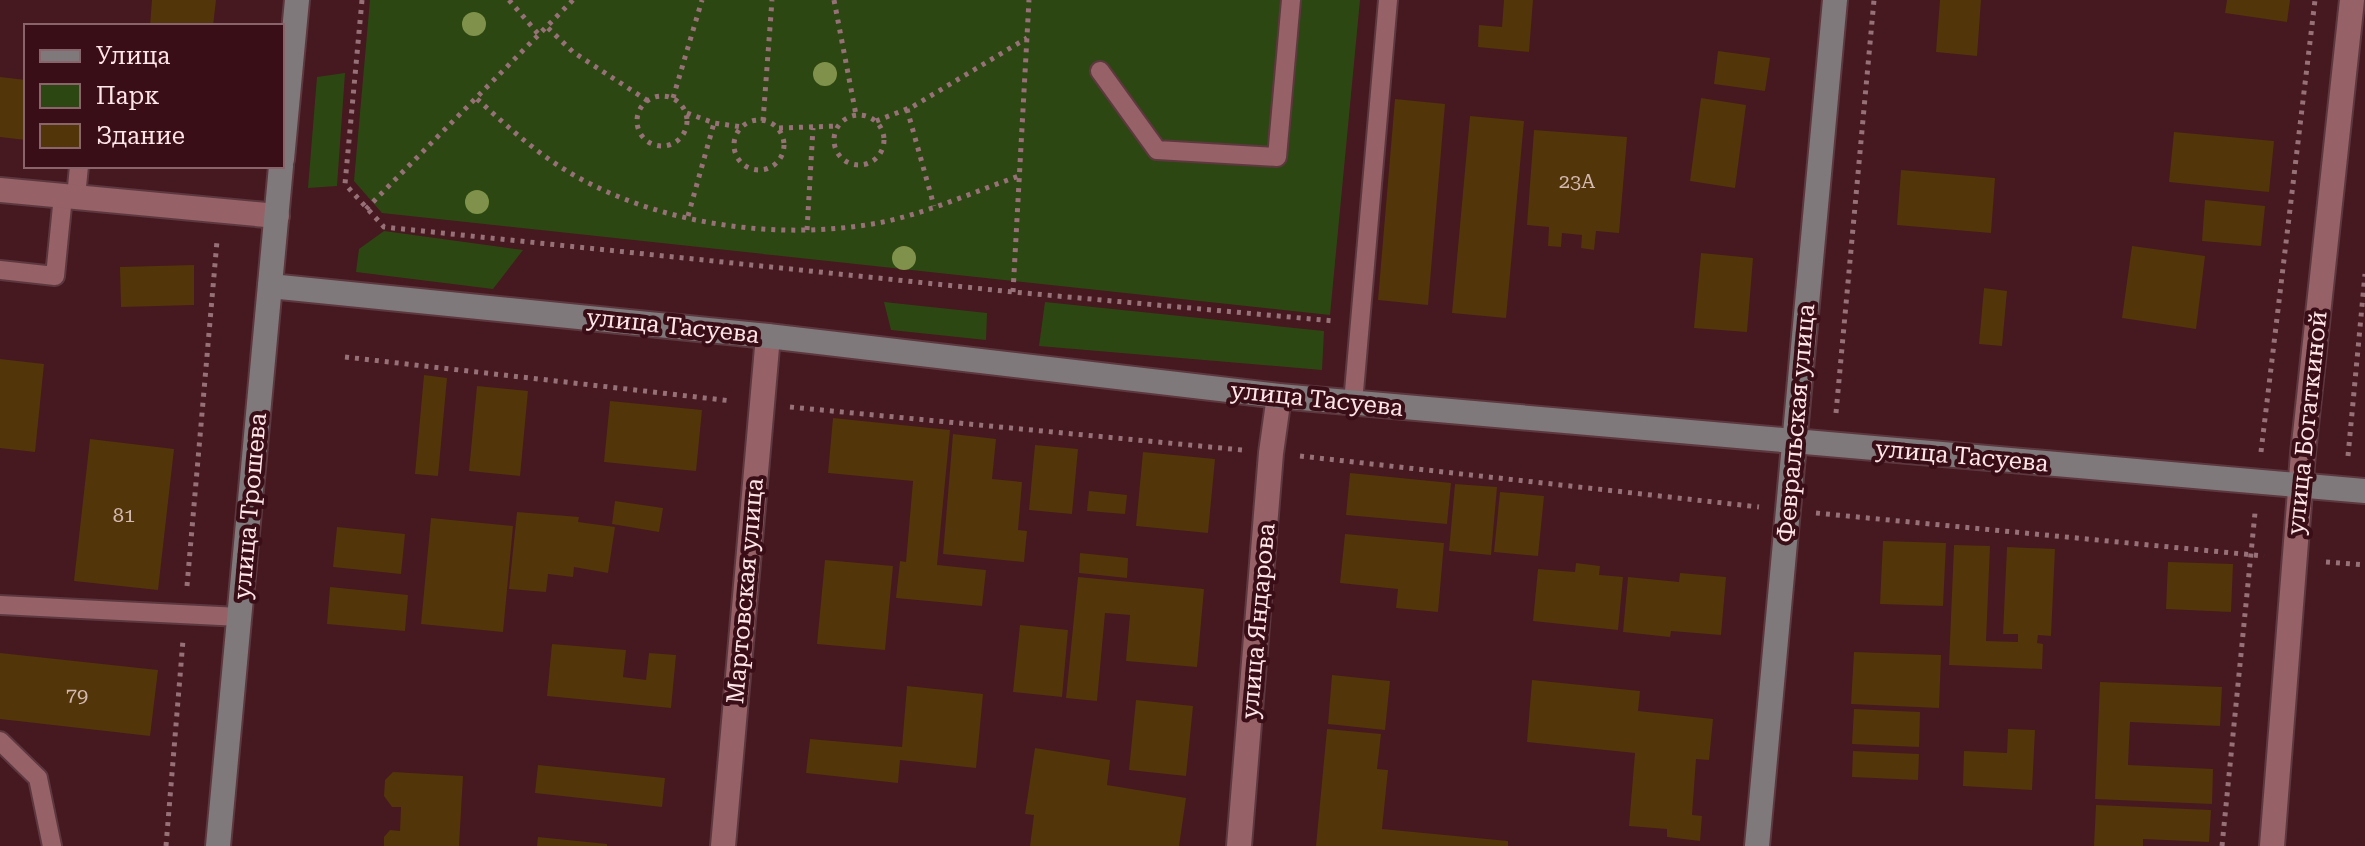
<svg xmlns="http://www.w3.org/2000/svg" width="2365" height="846" font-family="'Roboto Serif',serif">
<rect width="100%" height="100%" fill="#461820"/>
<g fill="#2d4712">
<path d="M370,0h990l-30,315 -948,-102 -28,-32z"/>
<path d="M345,73l-8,113 -29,2 9,-111z"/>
<path d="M384,231l139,19 -30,39 -137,-17 3,-23z"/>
<path d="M884,302l103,11 -1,27 -95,-10z"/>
<path d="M1045,302l279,29 -2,39 -283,-24z"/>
</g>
<g fill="#523509">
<path d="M152,0h64l-3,26h-63z"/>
<path d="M1504,0h29l-4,52 -51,-5 1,-22 23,2z"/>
<path d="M1940,0h41l-4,56 -41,-4z"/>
<path d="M2227,0h63l-3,22 -62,-9z"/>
<path d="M1718,51l52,7 -5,33 -51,-7z"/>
<path d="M0,77l26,3v60l-26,-3z"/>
<path d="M1701,98l45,7 -11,83 -45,-7z"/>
<path d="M1395,99l50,5 -17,201 -50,-5z"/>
<path d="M1470,116l54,5 -18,197 -54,-5z"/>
<path d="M1534,130l93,7 -8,96 -23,-2 -2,19 -13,-2 1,-13 -20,-2 -1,14 -13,-1 1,-19 -22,-2z"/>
<path d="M2174,132l100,9 -5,51 -100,-10z"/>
<path d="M1901,170l94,8 -4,55 -94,-8z"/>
<path d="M2205,200l60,6 -4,40 -59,-5z"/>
<path d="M2132,246l73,10 -9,73 -74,-11z"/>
<path d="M1701,253l52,5 -6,74 -53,-4z"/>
<path d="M194,265v40l-73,2 -1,-40z"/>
<path d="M1984,288l23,3 -5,55 -23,-2z"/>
<path d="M0,359l44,5 -9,88 -35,-4z"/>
<path d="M424,375l23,3 -9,98 -23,-2z"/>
<path d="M477,386l51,5 -8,85 -51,-5z"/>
<path d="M610,401l92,9 -6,61 -92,-9z"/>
<path d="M833,418l117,12 -13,135 49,5 -4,36 -86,-8 4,-37 6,1 7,-81 -85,-8z"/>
<path d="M953,434l43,5 -4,40 30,3 -4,48 9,1 -3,31 -81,-8z"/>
<path d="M90,439l84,10 -16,141 -84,-9z"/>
<path d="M1035,445l43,4 -6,65 -43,-4z"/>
<path d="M1143,452l72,7 -7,74 -72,-7z"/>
<path d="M1350,473l101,10 -4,41 -101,-9z"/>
<path d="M1455,484l42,3 -6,68 -42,-4z"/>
<path d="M1089,491l38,4 -2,19 -38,-3z"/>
<path d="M1500,492l44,4 -6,60 -44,-4z"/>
<path d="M615,501l48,7 -4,24 -47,-8z"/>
<path d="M517,512l62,5 -1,5 37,5 -7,46 -34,-6 -1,10 -25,-3 -2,18 -37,-3z"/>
<path d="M431,518l82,8 -10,106 -82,-8z"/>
<path d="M337,527l68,7 -4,40 -68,-7z"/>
<path d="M1345,534l99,9 -6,69 -42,-4 2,-19 -58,-6z"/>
<path d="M1883,541l63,2 -3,63 -63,-2z"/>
<path d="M1954,545l36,1 -4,95 32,1v-8h-15l4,-87 48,2 -4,87 -13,-1 -1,8 6,1 -1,25 -93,-4z"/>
<path d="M1080,553l48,5 -1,20 -48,-5z"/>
<path d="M825,560l68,6 -8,84 -68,-6z"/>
<path d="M2168,562l65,2 -2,48 -65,-3z"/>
<path d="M1576,563l24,3 -1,9 24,2 -5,53 -85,-9 5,-52 37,3z"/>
<path d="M1680,573l46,4 -5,58 -50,-4 -1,6 -47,-5 5,-55 51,5z"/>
<path d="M1078,577l126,12 -7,78 -71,-6 4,-46 -25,-2 -8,88 -31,-3z"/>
<path d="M330,587l78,8 -3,36 -78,-7z"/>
<path d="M1020,625l48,5 -6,67 -49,-5z"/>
<path d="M552,644l74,6 -3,27 23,3 3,-27 27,2 -5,53 -124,-12z"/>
<path d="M1854,652l87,3 -2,53 -88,-4z"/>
<path d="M0,653l158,17 -8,66 -150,-17z"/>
<path d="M1332,675l58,6 -5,49 -57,-6z"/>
<path d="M1532,680l108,11 -2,20 75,8 -4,41 -13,-1 -4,56 10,1 -2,25 -33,-4v-8l-38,-3 6,-73 -108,-11z"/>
<path d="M2100,682l122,5 -2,39 -90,-4 -2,43 85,4 -1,35 -117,-5z"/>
<path d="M907,686l76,8 -7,74 -76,-8 -2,23 -92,-10 4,-34 92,8z"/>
<path d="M1136,700l57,6 -7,70 -57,-6z"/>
<path d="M1854,709l66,3 -1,35 -67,-3z"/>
<path d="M1327,729l54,5 -4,35 11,1 -6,59 126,12v5h-192z"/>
<path d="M2008,729l27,1 -3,60 -69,-4 1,-35 43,2z"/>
<path d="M1035,748l75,12 -3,25 79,13 -7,48h-149l4,-31 -9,-1z"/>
<path d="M1853,751l66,3 -1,26 -66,-3z"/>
<path d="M538,765l127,13 -3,29 -127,-14z"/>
<path d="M393,772l70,4 -4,70h-75v-9l6,-7 10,1 1,-24h-9l-8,-11 1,-16z"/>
<path d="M2096,805l115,5 -2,32 -66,-3v7h-49z"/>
<path d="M538,837l69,7v2h-70z"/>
</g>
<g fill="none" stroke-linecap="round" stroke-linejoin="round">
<defs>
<g id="lane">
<path d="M1100,71l57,79 120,7 14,-157"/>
<path d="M76,197l3,-31"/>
<path d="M0,270l55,6 8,-80"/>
<path d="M1353,403l35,-403"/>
<path d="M0,605l240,12"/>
<path d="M0,741l38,37 14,68"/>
</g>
<g id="street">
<path d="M0,190l277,26"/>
<path d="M723,846l45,-510"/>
<path d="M1239,846l32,-393 8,-57"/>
<path d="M2272,846l31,-393 49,-453"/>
</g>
<g id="secondary">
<path d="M282,159l15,-159"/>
<path d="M270,286l498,50 511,60 1086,95"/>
<path d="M218,846l63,-680"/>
<path d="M1757,846l78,-846"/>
</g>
</defs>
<use href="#lane" stroke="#5d383f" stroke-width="22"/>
<use href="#street" stroke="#5d383f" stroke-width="28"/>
<use href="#secondary" stroke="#5d383f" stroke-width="28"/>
<g stroke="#967177" stroke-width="5" stroke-dasharray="4 6" stroke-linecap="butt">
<path d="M362,0l-17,184 39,43 629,65 321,29"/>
<path d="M509,0l31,36"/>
<path d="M834,0l22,115"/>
<path d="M548,28l25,24 75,49"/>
<circle cx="662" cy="121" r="25"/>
<path d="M673,98l29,-98"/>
<path d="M477,99c30,27 59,54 95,75 88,51 206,67 306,49 48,-9 97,-32 144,-48"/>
<path d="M907,109l27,97"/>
<path d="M687,113l27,10 28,4"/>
<circle cx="859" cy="140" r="25"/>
<circle cx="759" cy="145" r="25"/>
<path d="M763,121l9,-121"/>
<path d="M876,121l36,-14 115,-69"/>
<path d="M779,128l60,-2"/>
<path d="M366,209l207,-209"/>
<path d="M688,216l26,-93"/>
<path d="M807,230l6,-102"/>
<path d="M1013,292l16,-292"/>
<path d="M345,357l387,44"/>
<path d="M790,407l452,43"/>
<path d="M1836,413l38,-413"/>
<path d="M2261,452l54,-452"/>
<path d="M1300,456l459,51"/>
<path d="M2348,456l17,-182"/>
<path d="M1816,513l448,43"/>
<path d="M2326,562l39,3"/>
<path d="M187,586l30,-345"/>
<path d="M166,846l17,-206"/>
<path d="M2222,846l33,-333"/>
</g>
<use href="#lane" stroke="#966167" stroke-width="18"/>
<use href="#street" stroke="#966167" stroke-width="24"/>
<use href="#secondary" stroke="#7f797c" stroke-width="24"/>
</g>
<g fill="#7f914a">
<circle cx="474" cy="24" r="12"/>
<circle cx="825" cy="74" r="12"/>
<circle cx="477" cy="202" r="12"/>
<circle cx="904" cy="258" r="12"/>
</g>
<g text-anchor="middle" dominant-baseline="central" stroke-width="8" stroke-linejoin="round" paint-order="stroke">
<g font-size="20" fill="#d4b9b0">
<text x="1577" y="181">23А</text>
<text x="124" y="515">81</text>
<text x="77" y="695">79</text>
</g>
<g font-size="24" fill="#ffe5e7" stroke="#3a0e17">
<text transform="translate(673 326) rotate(6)">улица Тасуева</text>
<text transform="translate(1317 399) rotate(6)">улица Тасуева</text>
<text transform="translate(1796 423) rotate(-85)">Февральская улица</text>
<text transform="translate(2307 423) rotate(-84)">улица Богаткиной</text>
<text transform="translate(1962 456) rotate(5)">улица Тасуева</text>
<text transform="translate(250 506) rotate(-85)">улица Трошева</text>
<text transform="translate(745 591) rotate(-85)">Мартовская улица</text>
<text transform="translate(1258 621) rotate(-85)">улица Яндарова</text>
</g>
</g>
<rect x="24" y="24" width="260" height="144" fill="#3a0e17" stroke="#89646a" stroke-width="2"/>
<rect x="40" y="50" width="40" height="12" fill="#7f797c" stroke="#89646a" stroke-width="2"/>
<text x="96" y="64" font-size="24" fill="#ffe5e7">Улица</text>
<rect x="40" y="84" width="40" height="24" fill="#2d4712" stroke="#89646a" stroke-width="2"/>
<text x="96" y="104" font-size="24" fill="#ffe5e7">Парк</text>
<rect x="40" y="124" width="40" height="24" fill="#523509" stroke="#89646a" stroke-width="2"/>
<text x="96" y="144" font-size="24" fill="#ffe5e7">Здание</text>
</svg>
